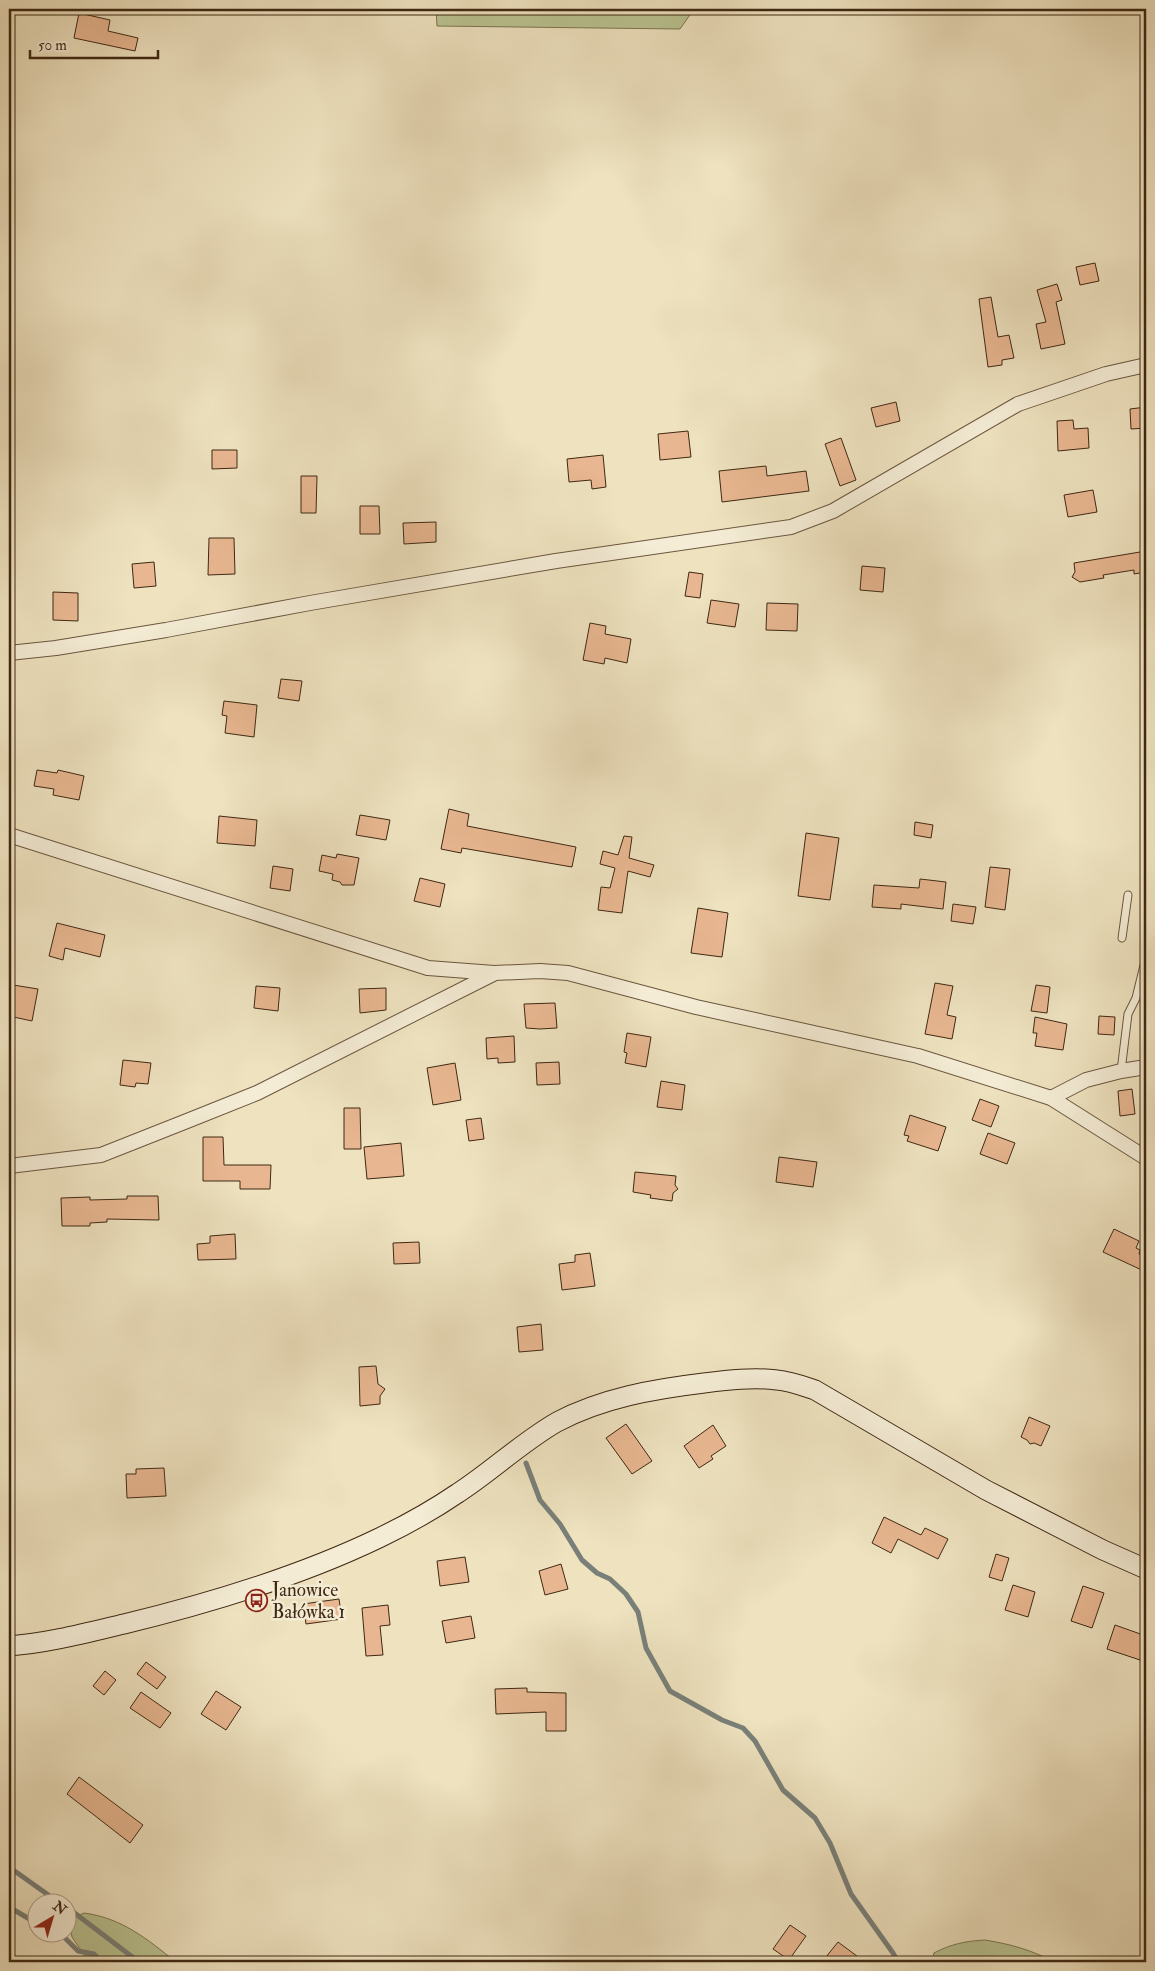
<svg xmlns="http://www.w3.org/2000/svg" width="1155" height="1971" font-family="'IM FELL Double Pica',serif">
<rect width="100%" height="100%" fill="#eee2bf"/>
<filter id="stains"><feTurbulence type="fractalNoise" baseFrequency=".004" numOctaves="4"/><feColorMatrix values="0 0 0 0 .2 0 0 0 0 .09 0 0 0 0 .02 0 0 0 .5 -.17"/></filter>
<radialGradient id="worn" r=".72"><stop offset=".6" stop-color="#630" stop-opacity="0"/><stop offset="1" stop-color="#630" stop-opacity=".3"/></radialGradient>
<g fill="#bac391" stroke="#7c7652">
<path d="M436,9h258l-14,20 -243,-3z"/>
<path d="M84,1913c38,5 63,26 92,49h-87l-17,-25 -4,-17z"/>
<path d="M985,1940c25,4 47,10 69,22h-122l2,-9c17,-9 32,-12 51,-13z"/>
</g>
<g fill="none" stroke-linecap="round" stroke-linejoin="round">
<g stroke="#798079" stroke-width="5">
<path d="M526,1463l14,37 20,24 22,36 15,13 13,6 16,15 12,18 8,36 24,43 52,29 21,8 12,13 28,49 32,28 15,25 21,51 42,59 5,9"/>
<path d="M9,1867l52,37"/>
<path d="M9,1907l29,17"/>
<path d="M68,1908l71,54"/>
<path d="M61,1934l17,17 16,3 8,8"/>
</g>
</g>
<g fill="#e8b791" stroke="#3f2813">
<path d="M79,13l31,7 -2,11 30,7 -3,13 -61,-13z"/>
<path d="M1095,263l4,18 -19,4 -4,-18z"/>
<path d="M1057,284l5,16 -6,2 9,42 -24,5 -5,-25 10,-2 -9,-32z"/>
<path d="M991,297l7,40 11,-2 5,23 -12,2v5l-14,2 -9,-68z"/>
<path d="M896,402l4,19 -24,6 -5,-19z"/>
<path d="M1146,407v21l-15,1 -1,-20z"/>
<path d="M1073,420l1,9 14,-1 1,20 -31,3 -1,-30z"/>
<path d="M688,431l3,26 -31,3 -2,-26z"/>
<path d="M841,438l15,42 -16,6 -15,-42z"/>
<path d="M212,450h25v18l-25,1z"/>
<path d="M603,455l3,32 -14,2 -1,-9 -22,2 -2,-23z"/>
<path d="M766,466l1,10 39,-5 3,20 -87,11 -3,-31z"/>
<path d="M301,476h16l-1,37h-15z"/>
<path d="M1093,490l4,22 -29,5 -4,-22z"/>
<path d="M360,506h19l1,28h-20z"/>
<path d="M436,522v20l-32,2 -1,-21z"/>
<path d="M209,538h25l1,36 -27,1z"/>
<path d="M1146,551v21l-12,2v-4l-31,5 1,3 -24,4 -8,-5 3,-5 -1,-9z"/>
<path d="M154,562l2,24 -22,2 -2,-24z"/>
<path d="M862,566l23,2 -2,24 -23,-2z"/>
<path d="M689,572l14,2 -3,24 -15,-2z"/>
<path d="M53,592l25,1v28l-25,-1z"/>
<path d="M711,600l28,4 -4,23 -28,-4z"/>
<path d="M767,603l31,1 -1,27 -31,-1z"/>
<path d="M590,623l16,3 -1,8 26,5 -4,24 -22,-5 -1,6 -21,-4z"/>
<path d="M281,679l21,2 -3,20 -21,-3z"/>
<path d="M224,701l33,4 -3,32 -29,-4 2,-17 -5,-1z"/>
<path d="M37,770l20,3 1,-3 26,6 -5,24 -26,-5 1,-6 -20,-3z"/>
<path d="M449,809l20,5 -2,12 109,21 -4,20 -110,-19 -1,5 -20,-4z"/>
<path d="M360,815l30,5 -4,20 -30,-5z"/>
<path d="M219,816l38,4 -2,26 -38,-3z"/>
<path d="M915,822l18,3 -2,13 -17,-3z"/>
<path d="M806,833l33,5 -9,62 -32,-4z"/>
<path d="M624,836l8,1 -3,21 25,7 -4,12 -22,-6 -6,42 -24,-3 3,-23 9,1 5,-20 -15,-4 3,-13 15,4z"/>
<path d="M337,854l22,4 -5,27h-12l-2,-3 -8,-2 1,-6 -14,-3 3,-16 14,3z"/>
<path d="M273,866l20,3 -3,22 -20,-3z"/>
<path d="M990,867l20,2 -5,41 -20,-3z"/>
<path d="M420,878l25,6 -5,23 -26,-6z"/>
<path d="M920,879l26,3 -3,27 -42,-5v5l-29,-2 2,-22 45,3z"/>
<path d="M953,904l23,3 -3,17 -22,-3z"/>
<path d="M698,908l30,5 -6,44 -31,-4z"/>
<path d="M57,923l48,12 -5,22 -35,-9 -2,12 -14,-4z"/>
<path d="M935,983l18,3 -6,29 9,2 -4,22 -27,-5z"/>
<path d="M13,985l25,4 -6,32 -23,-5z"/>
<path d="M1036,985l14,2 -3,26 -16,-2z"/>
<path d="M256,986l24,2 -2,23 -24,-3z"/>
<path d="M386,988v22l-26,3 -1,-24z"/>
<path d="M555,1003l2,25 -17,1 -14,-1 -2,-24z"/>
<path d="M1099,1016l16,1 -1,18 -16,-1z"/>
<path d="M1035,1017l32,7 -4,26 -28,-4 2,-13h-4z"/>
<path d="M627,1033l24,4 -5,30 -21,-4 2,-10 -3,-1z"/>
<path d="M514,1036l1,26 -17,1v-5l-11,1 -1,-21z"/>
<path d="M123,1060l28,3 -3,21 -12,-1 -1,4 -15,-2z"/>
<path d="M559,1062l1,22 -23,1 -1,-22z"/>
<path d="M455,1063l6,37 -28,5 -6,-37z"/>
<path d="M661,1081l24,4 -3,25 -25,-3z"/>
<path d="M1132,1089l3,25 -15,2 -2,-25z"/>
<path d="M980,1099l19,7 -8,21 -19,-7z"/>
<path d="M344,1108h16l1,41h-17z"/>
<path d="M910,1115l36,12 -8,24 -31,-10 2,-5 -5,-1z"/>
<path d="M481,1118l3,21 -15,2 -3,-21z"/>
<path d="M988,1133l27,10 -8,21 -27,-10z"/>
<path d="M203,1137h20l1,28h47l-1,24h-30v-8h-37z"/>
<path d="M401,1143l3,33 -37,3 -3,-32z"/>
<path d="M779,1157l38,5 -4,25 -37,-5z"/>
<path d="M635,1172l41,4 -1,9 3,4 -5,4 -1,8 -22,-3 1,-3 -18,-3z"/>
<path d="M127,1196h31l1,24 -52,-1v3l-17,1v3h-28l-1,-28 29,-1v3l37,-1z"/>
<path d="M1114,1229l25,12 -3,7 4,2 -1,4 7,3v15l-43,-20z"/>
<path d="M235,1234l1,25 -38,1 -1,-16 13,-1v-7z"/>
<path d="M419,1242l1,21 -26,1 -1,-21z"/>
<path d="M590,1253l5,33 -33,4 -3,-26 16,-2v-7z"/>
<path d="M541,1324l2,26 -24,2 -2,-25z"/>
<path d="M376,1366l2,18 7,5 -5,7v8l-20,2 -1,-39z"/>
<path d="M1029,1417l21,9 -9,20 -7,-3 -4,1 -3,-4 -6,-3z"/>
<path d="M626,1424l26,37 -20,13 -26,-36z"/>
<path d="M713,1425l13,21 -15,10 2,3 -14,9 -15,-22z"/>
<path d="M164,1468l2,28 -39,2 -1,-24h10v-5z"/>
<path d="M884,1517l37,18 4,-7 23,11 -10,20 -40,-20 -7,14 -19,-10z"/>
<path d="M996,1554l13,4 -7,23 -13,-4z"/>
<path d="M465,1557l4,25 -29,4 -3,-25z"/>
<path d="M561,1564l7,25 -23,6 -6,-24z"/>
<path d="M1013,1585l22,7 -7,25 -23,-7z"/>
<path d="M1083,1586l21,7 -12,35 -21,-7z"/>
<path d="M339,1599l3,20 -36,5 -3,-20z"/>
<path d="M388,1605l2,20 -10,1 3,29 -17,1 -4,-48z"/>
<path d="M471,1616l4,22 -29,5 -4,-22z"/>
<path d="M1115,1625l31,11v26l-39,-13z"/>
<path d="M146,1662l20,15 -9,12 -20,-15z"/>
<path d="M105,1671l11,9 -12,15 -11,-9z"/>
<path d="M527,1688v4l39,1v38h-20v-19l-50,2 -1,-25z"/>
<path d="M216,1691l25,16 -15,23 -25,-16z"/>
<path d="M141,1692l30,21 -11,15 -30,-20z"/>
<path d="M79,1777l64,48 -13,18 -63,-49z"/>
<path d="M790,1925l16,11 -17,24 -16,-11z"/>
<path d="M838,1942l27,20h-43z"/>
</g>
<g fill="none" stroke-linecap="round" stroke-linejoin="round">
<defs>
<g id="lane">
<path d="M1122,938l6,-43"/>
<path d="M1121,1071l7,-57 8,-16 10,-41"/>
</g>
<g id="street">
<path d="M9,653l47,-5 110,-18 144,-27 246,-42 235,-34 42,-16 185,-107 88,-30 40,-9"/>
<path d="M9,835l419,133 66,5 46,-2 28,2 128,34 222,49 133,42 95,60"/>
<path d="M1051,1098l35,-18 35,-9 25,-4"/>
<path d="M9,1166l92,-11 86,-34 70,-28 236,-119"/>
</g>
<path id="secondary" d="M9,1646c39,-3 77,-13 115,-22 87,-21 174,-47 255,-86 27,-13 54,-28 79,-45 34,-22 64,-51 99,-71 45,-24 97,-33 147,-39 24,-3 49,-6 73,-3 13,1 26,6 38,10l171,100 117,60 43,19"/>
</defs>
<use href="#lane" stroke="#6b563e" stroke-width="9"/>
<use href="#street" stroke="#6b563e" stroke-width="16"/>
<use href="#secondary" stroke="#3f2813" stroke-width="21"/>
<use href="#lane" stroke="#f4ecd5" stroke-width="7"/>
<use href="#street" stroke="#f4ecd5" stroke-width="14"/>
<use href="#secondary" stroke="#f4ecd5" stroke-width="19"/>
</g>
<defs>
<symbol id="bus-ring" viewBox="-11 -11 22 22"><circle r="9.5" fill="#f4ecd5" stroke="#8f2418" stroke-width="1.5"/><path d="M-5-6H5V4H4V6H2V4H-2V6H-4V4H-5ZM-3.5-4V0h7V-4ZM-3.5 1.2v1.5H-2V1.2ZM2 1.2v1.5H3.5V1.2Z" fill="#8f2418"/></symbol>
</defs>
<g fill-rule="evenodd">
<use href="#bus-ring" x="244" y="1588" width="25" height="25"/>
</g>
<g text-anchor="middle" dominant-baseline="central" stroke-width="5" stroke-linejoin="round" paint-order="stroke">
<g font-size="19" fill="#3f2813" stroke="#f4ecd5" text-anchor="start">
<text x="272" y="1590">Janowice<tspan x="272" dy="22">Bałówka 1</tspan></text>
</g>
</g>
<rect width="1155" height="1971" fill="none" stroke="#eee2bf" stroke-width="30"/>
<rect x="10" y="10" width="1135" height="1951" fill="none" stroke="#3f2813" stroke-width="2.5"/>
<rect x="15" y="15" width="1125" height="1941" fill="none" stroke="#3f2813"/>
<g transform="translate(52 1918) rotate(38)"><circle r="24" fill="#f4ecd5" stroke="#ac9e87"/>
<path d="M0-4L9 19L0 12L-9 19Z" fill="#8f2418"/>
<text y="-8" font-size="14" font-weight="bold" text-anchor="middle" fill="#3f2813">N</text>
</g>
<path d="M30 50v8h128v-8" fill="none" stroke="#3f2813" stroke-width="2.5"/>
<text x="38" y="50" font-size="15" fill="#3f2813" stroke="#f4ecd5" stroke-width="4" paint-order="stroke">50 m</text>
<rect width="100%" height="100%" filter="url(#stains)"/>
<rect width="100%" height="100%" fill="url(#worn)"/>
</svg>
